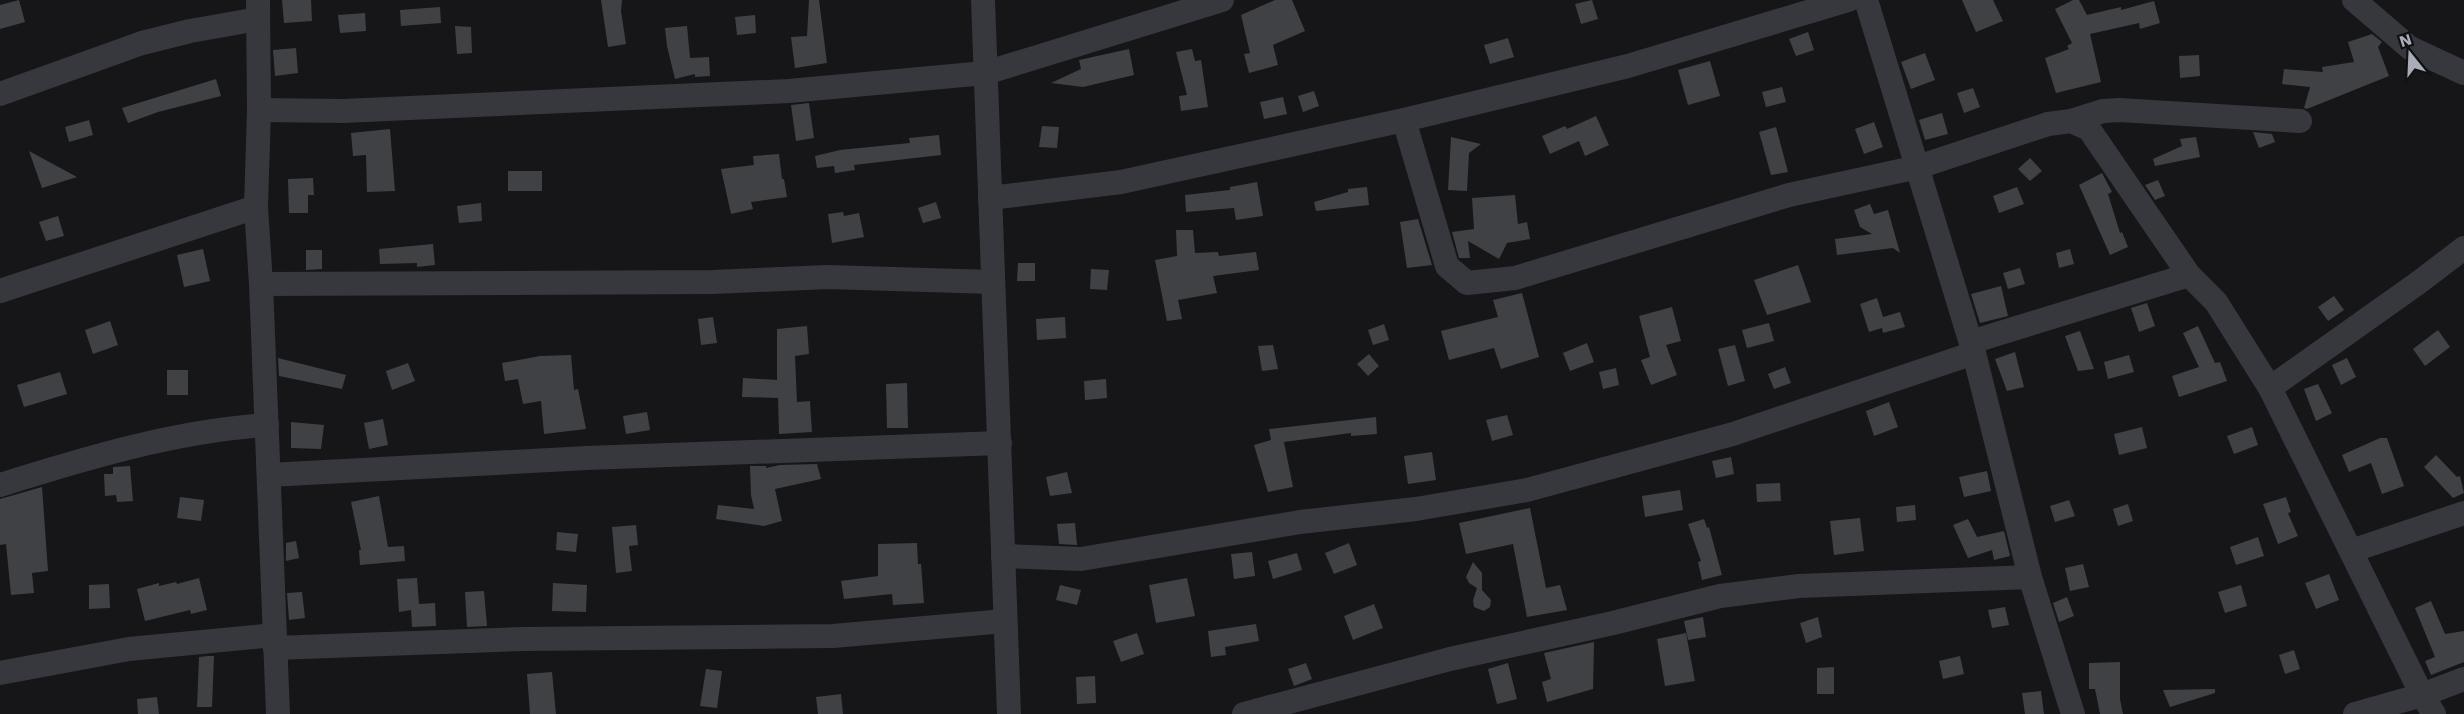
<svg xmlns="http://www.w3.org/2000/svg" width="2464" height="714" font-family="'Work Sans',sans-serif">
<rect width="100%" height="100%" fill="#161618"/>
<g fill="#404145">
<path d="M19,0l6,22 -25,7v-24z"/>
<path d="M282,0h29l1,21 -28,2z"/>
<path d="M601,0h21l-1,11 5,33 -18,3z"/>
<path d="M809,0h10l8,63 -32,5 -4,-31 16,-1z"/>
<path d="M1275,0h17l13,31 -32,14 5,20 -29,8 -5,-19 6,-1 -9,-38z"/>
<path d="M1592,0l6,19 -17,5 -6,-20z"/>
<path d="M1962,0h31l10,21 -27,11z"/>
<path d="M2073,0h6l8,15 34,-8v3l33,-9 6,22 -20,6 -1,-6 -49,11 11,48 -45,11 -11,-35 24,-9 -2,-3 5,-3 -17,-34z"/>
<path d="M440,7l1,16 -40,3 -1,-16z"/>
<path d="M365,13l1,18 -26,2 -2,-18z"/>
<path d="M755,15l1,18 -19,2 -2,-18z"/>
<path d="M455,26l16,1 1,26 -15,1z"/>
<path d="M687,26l3,32 19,-1 1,19 -15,1v-3l-20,5 -8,-33 -2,-18z"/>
<path d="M1808,32l6,18 -18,6 -7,-17z"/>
<path d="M2372,34l10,8 -4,5 11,29 -82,33 -3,-1 6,-21 -28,-3 2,-15 39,3 -1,-5 32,-5 -6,-20z"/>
<path d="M1508,38l6,19 -24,7 -6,-19z"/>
<path d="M296,48l2,25 -23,3 -2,-26z"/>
<path d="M1129,49l5,26 -51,12 -32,-4 30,-14 -2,-9z"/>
<path d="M1192,49l3,12 6,-1 7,47 -27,4 -2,-15 8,-1 -11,-43z"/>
<path d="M1925,53l10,27 -24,9 -10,-27z"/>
<path d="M2199,55l1,21 -20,2 -1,-22z"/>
<path d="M1710,61l10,35 -32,9 -10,-35z"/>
<path d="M216,79l5,17 -63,16 -30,11 -6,-15z"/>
<path d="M1782,87l4,15 -20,5 -4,-15z"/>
<path d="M1973,88l7,19 -16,6 -7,-20z"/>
<path d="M1314,91l5,15 -16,6 -5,-16z"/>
<path d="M1283,97l4,17 -23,5 -4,-17z"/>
<path d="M809,103l5,35 -18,3 -5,-36z"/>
<path d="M1942,113l6,21 -23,6 -6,-20z"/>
<path d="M1596,116l13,29 -24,11 -6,-15 -29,13 -8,-18 23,-10 2,3z"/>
<path d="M89,120l4,15 -24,7 -4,-15z"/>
<path d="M1874,122l9,25 -19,7 -9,-25z"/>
<path d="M1042,126l17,1 -2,21 -18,-1z"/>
<path d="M1776,127l12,45 -17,3 -12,-43z"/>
<path d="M390,129l5,62 -28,1 -1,-37 -13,1 -2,-23z"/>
<path d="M2253,132l19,2 3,8 -16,6z"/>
<path d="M939,135l2,20 -87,10 1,5 -20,3 -1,-7 -17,2 -2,-12 25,-6 70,-7 -1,-5z"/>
<path d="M1451,137l30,7 -12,9 -2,38 -19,-1z"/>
<path d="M2196,137l4,20 -45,9 -2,-7 29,-13 -2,-7z"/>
<path d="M29,151l48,26 -35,11z"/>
<path d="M779,154l3,25h2l3,18 -36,5 2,7 -22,5 -10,-45 33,-4 -1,-9z"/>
<path d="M2030,158l12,13 -12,10 -12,-12z"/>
<rect x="508" y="171" width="34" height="20"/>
<path d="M2102,173l10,19 -4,2 12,39 2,-1 6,15 -18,8 -31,-70z"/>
<path d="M313,178l1,17h-6v18h-19l-1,-34z"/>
<path d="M2158,180l7,16 -10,4 -10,-15z"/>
<path d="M1257,182l6,34 -27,4 -2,-12 -48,4 -1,-17 45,-5v-3z"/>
<path d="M1367,187l2,18 -53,6 -2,-9 34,-10v-3z"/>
<path d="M2017,187l7,17 -25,9 -6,-17z"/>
<path d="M1515,195l3,29 9,-2 3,17 -23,4 -8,16 -31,-18 2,17h-11l-7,-26 22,-3 -2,-31z"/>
<path d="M936,202l5,16 -18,5 -5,-15z"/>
<path d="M481,203l1,18 -23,2 -2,-17z"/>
<path d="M1870,204l4,10 14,-4 12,43 -7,-5 -56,7 -2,-16 37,-5 -12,-7 -6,-17z"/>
<path d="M843,212l1,4 15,-3 5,24 -32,6 -4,-29z"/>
<path d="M58,216l6,20 -18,5 -7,-19z"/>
<path d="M1418,219l14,46 -25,3 -7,-46z"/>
<path d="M1176,230h17l2,23 23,-1 1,4 37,-4 3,18 -46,6 4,17 -39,7 4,19 -15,2 -12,-61 22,-4z"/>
<path d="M433,244l2,21 -18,2v-4l-37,1 -1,-15z"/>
<path d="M203,249l7,32 -26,6 -7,-32z"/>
<path d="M2070,249l4,15 -15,4 -3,-15z"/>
<path d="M306,250h16v19l-16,1z"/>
<path d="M1018,263h17v18h-18z"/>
<path d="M1798,265l13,37 -44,13 -13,-35z"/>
<path d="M2020,268l5,16 -17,5 -5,-16z"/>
<path d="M1091,269l18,1 -2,20 -17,-1z"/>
<path d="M2001,286l7,30 -28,7 -9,-29z"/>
<path d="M1522,293l17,64 -38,12 -7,-21 -45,12 -8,-29 57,-14 -5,-17z"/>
<path d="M2334,296l10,14 -16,11 -10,-14z"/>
<path d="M1877,298l6,19 17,-5 5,15 -22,6 -1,-5 -13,4 -9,-28z"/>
<path d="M2147,303l8,23 -16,6 -8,-24z"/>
<path d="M1672,307l9,34 -15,4 11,30 -26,10 -10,-25 9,-3 -11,-41z"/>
<path d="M713,317l4,26 -16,2 -3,-26z"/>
<path d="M1065,317l1,21 -29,2 -1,-21z"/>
<path d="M110,321l8,24 -25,9 -8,-24z"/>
<path d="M1769,323l5,18 -27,7 -5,-18z"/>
<path d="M1384,324l5,16 -16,5 -5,-15z"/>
<path d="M807,326l2,28 -14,2 2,46 13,-1 2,31 -33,2 -1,-36 -36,-1 1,-19 34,2v-51z"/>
<path d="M2198,326l17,37 5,-1 7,19 -48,16 -7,-21 27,-9 -16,-34z"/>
<path d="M2438,330l12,17 -25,19 -12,-17z"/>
<path d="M2080,331l14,38 -16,2 -13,-35z"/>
<path d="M1587,343l7,19 -24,9 -7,-18z"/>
<path d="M1273,345l5,24 -16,2 -4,-25z"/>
<path d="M1735,345l10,36 -17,5 -10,-37z"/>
<path d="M2015,352l9,35 -17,4 -12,-32z"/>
<path d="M1369,354l10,12 -11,10 -11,-12z"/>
<path d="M571,355l3,35 4,-1 8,40 -42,5 -3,-33 -18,3 -5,-25 -13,2 -3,-18 38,-7z"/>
<path d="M2129,355l5,17 -26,7 -4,-17z"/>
<path d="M278,358l68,17 -4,14 -63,-13z"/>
<path d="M2347,358l9,19 -15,8 -9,-20z"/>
<path d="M408,363l7,18 -23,9 -6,-19z"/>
<path d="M1785,367l6,16 -17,6 -6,-15z"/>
<path d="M1616,368l3,17 -16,4 -4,-17z"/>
<rect x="167" y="370" width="21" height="25"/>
<path d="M60,372l7,22 -43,13 -7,-22z"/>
<path d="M1106,379l1,19 -22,2 -1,-19z"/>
<path d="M907,383l1,45h-21l-1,-44z"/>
<path d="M2318,384l14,29 -16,8 -12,-32z"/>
<path d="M1889,402l9,25 -24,9 -8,-25z"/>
<path d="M647,412l3,18 -24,4 -3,-18z"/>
<path d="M1507,415l6,20 -21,6 -6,-21z"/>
<path d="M1376,417l1,17 -26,2v-3l-67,9 9,45 -25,5 -14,-47 17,-5 -2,-11z"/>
<path d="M383,419l5,26 -19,4 -5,-26z"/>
<path d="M291,422l33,3 -3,24 -30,-1z"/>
<path d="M2142,427l5,21 -28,7 -5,-21z"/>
<path d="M2252,427l6,18 -24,9 -7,-18z"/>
<path d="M2380,438h7l17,48 -22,8 -11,-31 -22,9 -7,-17z"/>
<path d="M1432,452l4,28 -28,4 -4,-28z"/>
<path d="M2436,455l21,22 3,-1 4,17 -11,5 -29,-31z"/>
<path d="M1731,457l3,17 -18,4 -4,-17z"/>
<path d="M817,464l4,15 -46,10 7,32 -18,5 -48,-7 2,-14 36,4 -3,-14 -1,-29h16v2l14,-3z"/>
<path d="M130,466l3,35 -16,1 -1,-7 -11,1 -1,-22h9v-7z"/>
<path d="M1987,471l4,20 -27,6 -5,-20z"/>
<path d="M1067,472l5,21 -22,3 -4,-19z"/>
<path d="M1780,483l1,18 -24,1 -1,-18z"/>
<path d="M42,487l6,84 -16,2 2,20 -23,2 -5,-51 -6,1v-46z"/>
<path d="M1680,490l3,20 -38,7 -3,-21z"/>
<path d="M379,496l9,51 16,-1 1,15 -45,4 -1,-15h2l-10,-48z"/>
<path d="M180,497l24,3 -3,21 -24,-3z"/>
<path d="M2286,497l5,15 -3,1 10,23 -20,8 -15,-40z"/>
<path d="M2069,500l6,16 -20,6 -5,-16z"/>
<path d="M2128,504l5,17 -15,5 -5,-17z"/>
<path d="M1915,505l1,15 -19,2 -1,-15z"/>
<path d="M1530,508l16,80 14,-3 7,25 -40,7 -14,-73 -47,10 -7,-31z"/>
<path d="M1860,518l4,33 -30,4 -4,-34z"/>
<path d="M1704,519l3,9 2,-1 13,48 -20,5 -4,-18 3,-1 -13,-37z"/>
<path d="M1968,519l9,18 27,-6 6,25 -16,4 -2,-10 -24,8 -15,-33z"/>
<path d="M1075,523l2,22 -18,-1 -2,-20z"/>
<path d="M636,525l2,20 -9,1 3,25 -16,2 -4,-46z"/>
<path d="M557,532l21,2 -2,18 -20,-2z"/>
<path d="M2258,537l6,19 -28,9 -6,-18z"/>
<path d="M296,541l3,17 -13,3v-18z"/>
<path d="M917,543l1,21h3l3,39 -31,2 -1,-11 -48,5 -3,-18 37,-5v-32z"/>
<path d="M1349,543l8,22 -23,9 -9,-21z"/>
<path d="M1252,552l3,24 -21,3 -3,-25z"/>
<path d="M1297,553l5,17 -29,9 -5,-18z"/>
<path d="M1473,562l9,11v17l9,10 -1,7 -6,4 -10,-4 -1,-7 4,-12 -8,-5 -3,-6z"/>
<path d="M2083,564l6,23 -19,4 -5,-23z"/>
<path d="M2329,574l10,26 -23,9 -11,-26z"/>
<path d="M199,578l8,32 -16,4 -1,-4 -45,11 -8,-32 22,-6v3l17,-4 1,2z"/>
<path d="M417,578l2,26 16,-1 1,23 -24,1 -1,-17 -12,2 -2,-33z"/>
<path d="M1187,578l8,38 -39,7 -7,-38z"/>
<path d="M553,583l34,2 -1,27 -34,-1z"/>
<path d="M109,584l1,24 -21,1v-24z"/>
<path d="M1060,585l21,5 -4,15 -21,-5z"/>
<path d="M2241,585l6,21 -22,7 -7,-21z"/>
<path d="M484,591l3,35 -20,1 -2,-35z"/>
<path d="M302,592l3,26 -16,2 -2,-27z"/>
<path d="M2067,597l7,19 -15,6 -6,-19z"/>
<path d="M2431,601l14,33 19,-3v31l-33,13 -6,-14 10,-4 -20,-49z"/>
<path d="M1374,604l9,24 -30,12 -9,-24z"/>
<path d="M2005,607l4,18 -17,3 -4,-18z"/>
<path d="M1703,617l3,20 -18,3 -4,-19z"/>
<path d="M1818,617l4,20 -16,6 -6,-20z"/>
<path d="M1256,624l3,17 -34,6 1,8 -15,2 -3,-26z"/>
<path d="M1137,633l7,21 -23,8 -8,-21z"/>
<path d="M1686,633l9,48 -30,5 -8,-47z"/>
<path d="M1594,642l-1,47 -46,13 -5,-20 9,-3 -7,-26z"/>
<path d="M2294,650l6,19 -15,5 -6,-19z"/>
<path d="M208,656h6l-2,51h-15l2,-50z"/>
<path d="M1960,656l4,18 -21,5 -4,-18z"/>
<path d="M2120,662v37l3,15h-23l-5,-25h-6v-26z"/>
<path d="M1306,663l6,16 -18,7 -6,-17z"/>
<path d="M1508,663l9,36 -20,5 -9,-35z"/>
<path d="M1834,667v27h-17v-26z"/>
<path d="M706,669l16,2 -5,37 -17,-2z"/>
<path d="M552,672l4,42h-26l-3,-40z"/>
<path d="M1095,676l1,27 -19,1 -1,-27z"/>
<path d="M2215,689v4l-45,14 -7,-17z"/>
<path d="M2041,691l3,23h-19l-3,-21z"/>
<path d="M841,694l2,20h-25l-2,-17z"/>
<path d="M157,697l2,17h-21l-1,-15z"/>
</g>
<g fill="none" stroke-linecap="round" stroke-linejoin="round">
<g stroke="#37383d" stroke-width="24">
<path d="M258,0l1,110 -3,97 5,77 17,430"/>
<path d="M983,0l26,714"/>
<path d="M1866,0l108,353 56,224 43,137"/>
<path d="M2354,0l56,48 54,25"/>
<path d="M0,94l142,-51 48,-12 68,-12"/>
<path d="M259,110l84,1 446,-20 196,-18 237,-73"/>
<path d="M1404,120l43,146 20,17 48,-5 274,-83 129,-28 130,-43 23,-3 18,8 100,146 27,27 54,86 152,307 12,19"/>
<path d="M2071,121l32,-10 16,-1 181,11"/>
<path d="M990,198l131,-16 283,-62 224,-54 220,-66"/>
<path d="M261,284l452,-2 115,-5 165,5"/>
<path d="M0,291l256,-84"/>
<path d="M1971,342l218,-67"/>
<path d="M2270,388l148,-105 46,-35"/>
<path d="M269,475l318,-17 413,-15"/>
<path d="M0,485c86,-27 176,-54 267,-60"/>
<path d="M2351,551l113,-38"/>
<path d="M1003,556l78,3 219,-37 116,-13 111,-19 206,-56 241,-81"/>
<path d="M275,648l248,-9 310,-3 172,-15"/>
<path d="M0,673l129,-24 145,-14"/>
<path d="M1244,714l206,-55 163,-36 107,-27 79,-10 231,-9"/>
<path d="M2355,714l67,-19 42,-16"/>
</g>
</g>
<g transform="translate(2410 54) rotate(342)" stroke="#111113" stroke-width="4.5" paint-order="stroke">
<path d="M0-4.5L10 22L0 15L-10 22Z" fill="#a8adb8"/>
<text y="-9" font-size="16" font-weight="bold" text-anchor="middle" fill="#a8adb8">N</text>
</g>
</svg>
